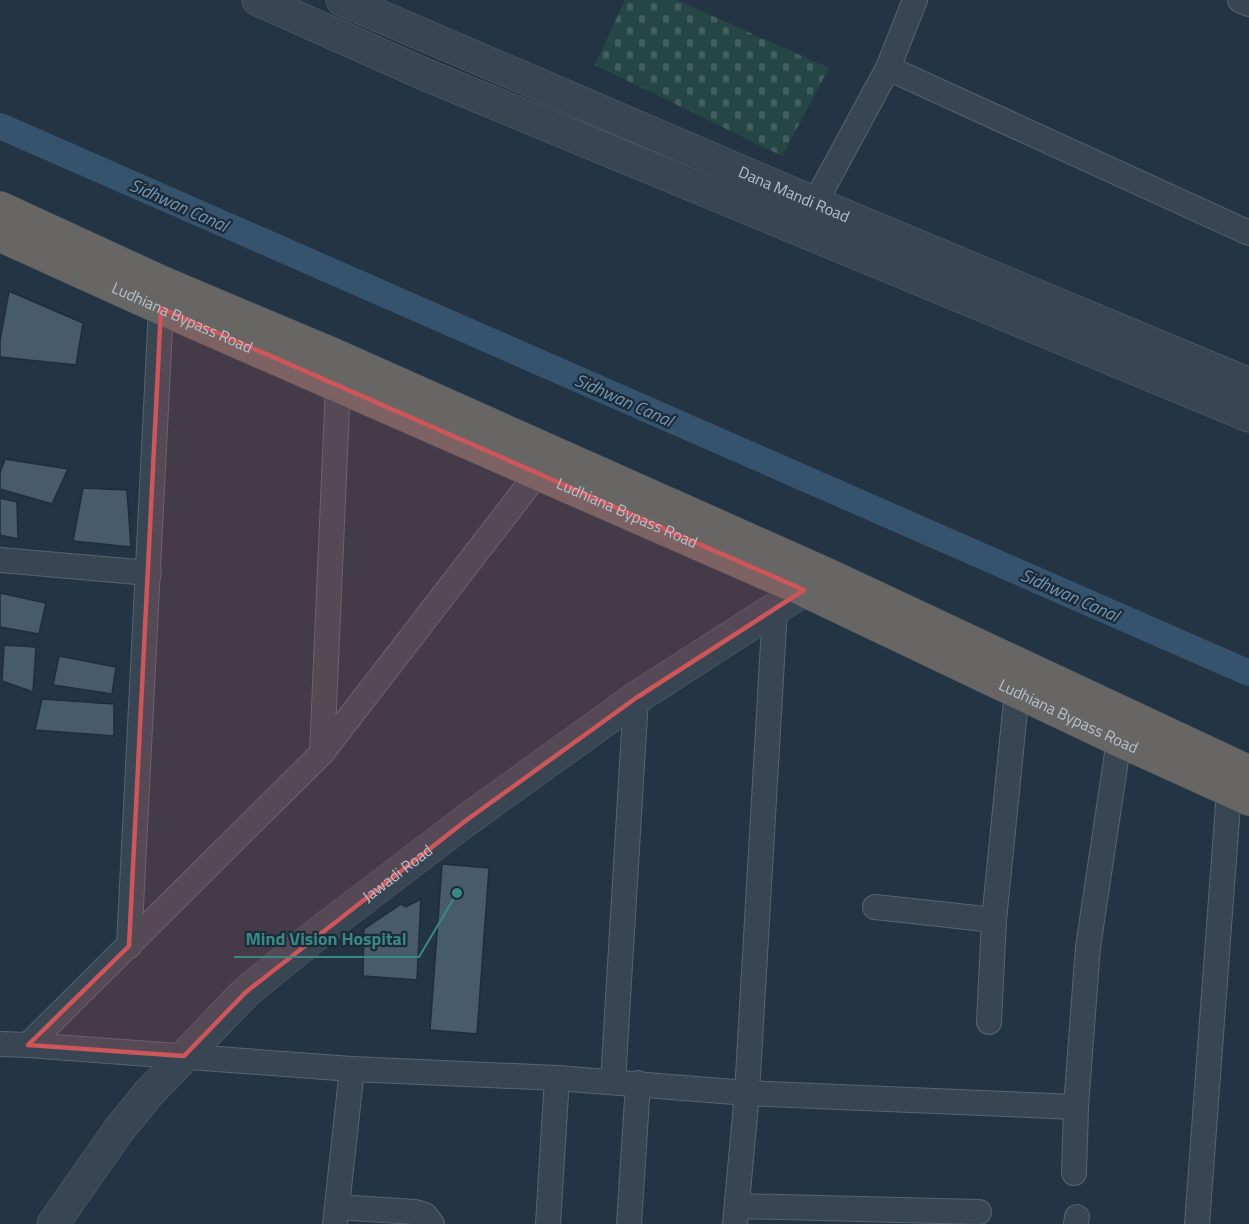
<svg xmlns="http://www.w3.org/2000/svg" width="1249" height="1224" font-family="'Titillium Web',sans-serif">
<defs>
<pattern id="cemetery-stones" width="16" height="16" patternUnits="userSpaceOnUse" patternTransform="scale(1.5)"><rect width="16" height="16" fill="#264545"/><path d="M2 7V4a2 2 0 0 1 4 0v3zM10 15v-3a2 2 0 0 1 4 0v3z" fill="#435e5f"/></pattern>
</defs>
<rect width="100%" height="100%" fill="#233544"/>
<path fill="url(#cemetery-stones)" d="M625,0h52l152,68 -47,88 -187,-91z"/>
<g fill="none" stroke-linecap="round" stroke-linejoin="round">
<path stroke="#36536d" stroke-width="26" d="M0,126l1249,547"/>
</g>
<g fill="#475b6b" stroke="#1f2d3b" stroke-width="1.5">
<path d="M9,291l74,32 -7,42 -76,-8v-17z"/>
<path d="M5,459l63,10 -16,35 -52,-15v-16z"/>
<path d="M83,488l44,2 4,57 -58,-6z"/>
<path d="M0,498l17,4 1,37 -18,-4z"/>
<path d="M0,593l46,10 -7,31 -39,-7z"/>
<path d="M4,645l32,2 -3,45 -31,-11z"/>
<path d="M59,656l57,11 -4,27 -59,-9z"/>
<path d="M42,699l72,5v32l-79,-6z"/>
<path d="M442,864l47,4 -12,166 -47,-4z"/>
<path d="M421,899l-4,81 -54,-4 1,-47 37,-25 5,3z"/>
</g>
<g fill="none" stroke-linecap="round" stroke-linejoin="round">
<defs>
<g id="minor">
<path d="M1240,0l9,4"/>
<path d="M888,68l361,165"/>
<path d="M815,203l73,-135 27,-68"/>
<path d="M0,560l149,13"/>
<path d="M322,753l16,-368"/>
<path d="M875,907l119,13"/>
<path d="M129,946l32,-638"/>
<path d="M989,1022l5,-102 23,-229"/>
<path d="M0,1044l28,1 294,-292 215,-279"/>
<path d="M28,1045l324,24 -17,155"/>
<path d="M352,1069l205,9 190,15 329,14"/>
<path d="M613,1082l23,-384"/>
<path d="M1074,1173l2,-66 12,-160 31,-207"/>
<path d="M737,1206l242,6"/>
<path d="M337,1207l78,5 10,3 7,9"/>
<path d="M548,1224l9,-146"/>
<path d="M629,1224l9,-141"/>
<path d="M735,1224l12,-131 28,-484"/>
<path d="M1076,1224l1,-7"/>
<path d="M1197,1224l32,-433"/>
</g>
<g id="tertiary">
<path d="M258,0l166,74 825,342"/>
<path id="s1" d="M342,0l473,203 434,181"/>
<path id="s2" d="M53,1224l65,-93 30,-37 98,-102 75,-61 147,-112 168,-121 168,-108"/>
</g>
<g id="trunk">
<path d="M0,208l163,75 171,72 494,220 421,197"/>
<path id="s3" d="M0,235l161,73 643,282 315,150 130,59"/>
</g>
</defs>
<use href="#minor" stroke="#566471" stroke-width="26"/>
<use href="#tertiary" stroke="#566471" stroke-width="33"/>
<use href="#trunk" stroke="#43515e" stroke-width="34"/>
<use href="#minor" stroke="#384654" stroke-width="24"/>
<use href="#tertiary" stroke="#384654" stroke-width="32"/>
<use href="#trunk" stroke="#686664" stroke-width="33"/>
</g>
<path fill="#cc565a" fill-opacity="0.2" stroke="#cc565a" stroke-width="4.5" stroke-linejoin="round" d="M161,308l643,282 -168,108 -168,121 -222,173 -62,64 -156,-11 101,-99z"/>
<g text-anchor="middle" dominant-baseline="central" stroke-width="4.5" stroke-linejoin="round" paint-order="stroke">
<g font-size="16" fill="#b5c1cd" stroke="#1d2b39">
<text stroke="none"><textPath href="#s1" startOffset="492">Dana Mandi Road</textPath></text>
<text stroke="none"><textPath href="#s3" startOffset="200">Ludhiana Bypass Road</textPath></text>
<text stroke="none"><textPath href="#s3" startOffset="686">Ludhiana Bypass Road</textPath></text>
<text stroke="none"><textPath href="#s3" startOffset="1172">Ludhiana Bypass Road</textPath></text>
<text stroke="none"><textPath href="#s2" startOffset="495">Jawadi Road</textPath></text>
</g>
<g font-size="18" font-style="italic" fill="#7296b4" stroke="#1d2b39">
<text transform="translate(179 205) rotate(24)">Sidhwan Canal</text>
<text transform="translate(624 400) rotate(24)">Sidhwan Canal</text>
<text transform="translate(1070 595) rotate(24)">Sidhwan Canal</text>
</g>
</g>
<path fill="none" stroke="#388986" stroke-width="2" d="M457 893L419 957H234"/>
<circle fill="#388986" stroke="#1d2b39" stroke-width="2" cx="457" cy="893" r="6"/>
<g font-size="18" text-anchor="middle" font-weight="bold" fill="#388986" stroke="#1d2b39" stroke-width="4.5" stroke-linejoin="round" paint-order="stroke">
<text x="326" y="945">Mind Vision Hospital</text>
</g>
</svg>
